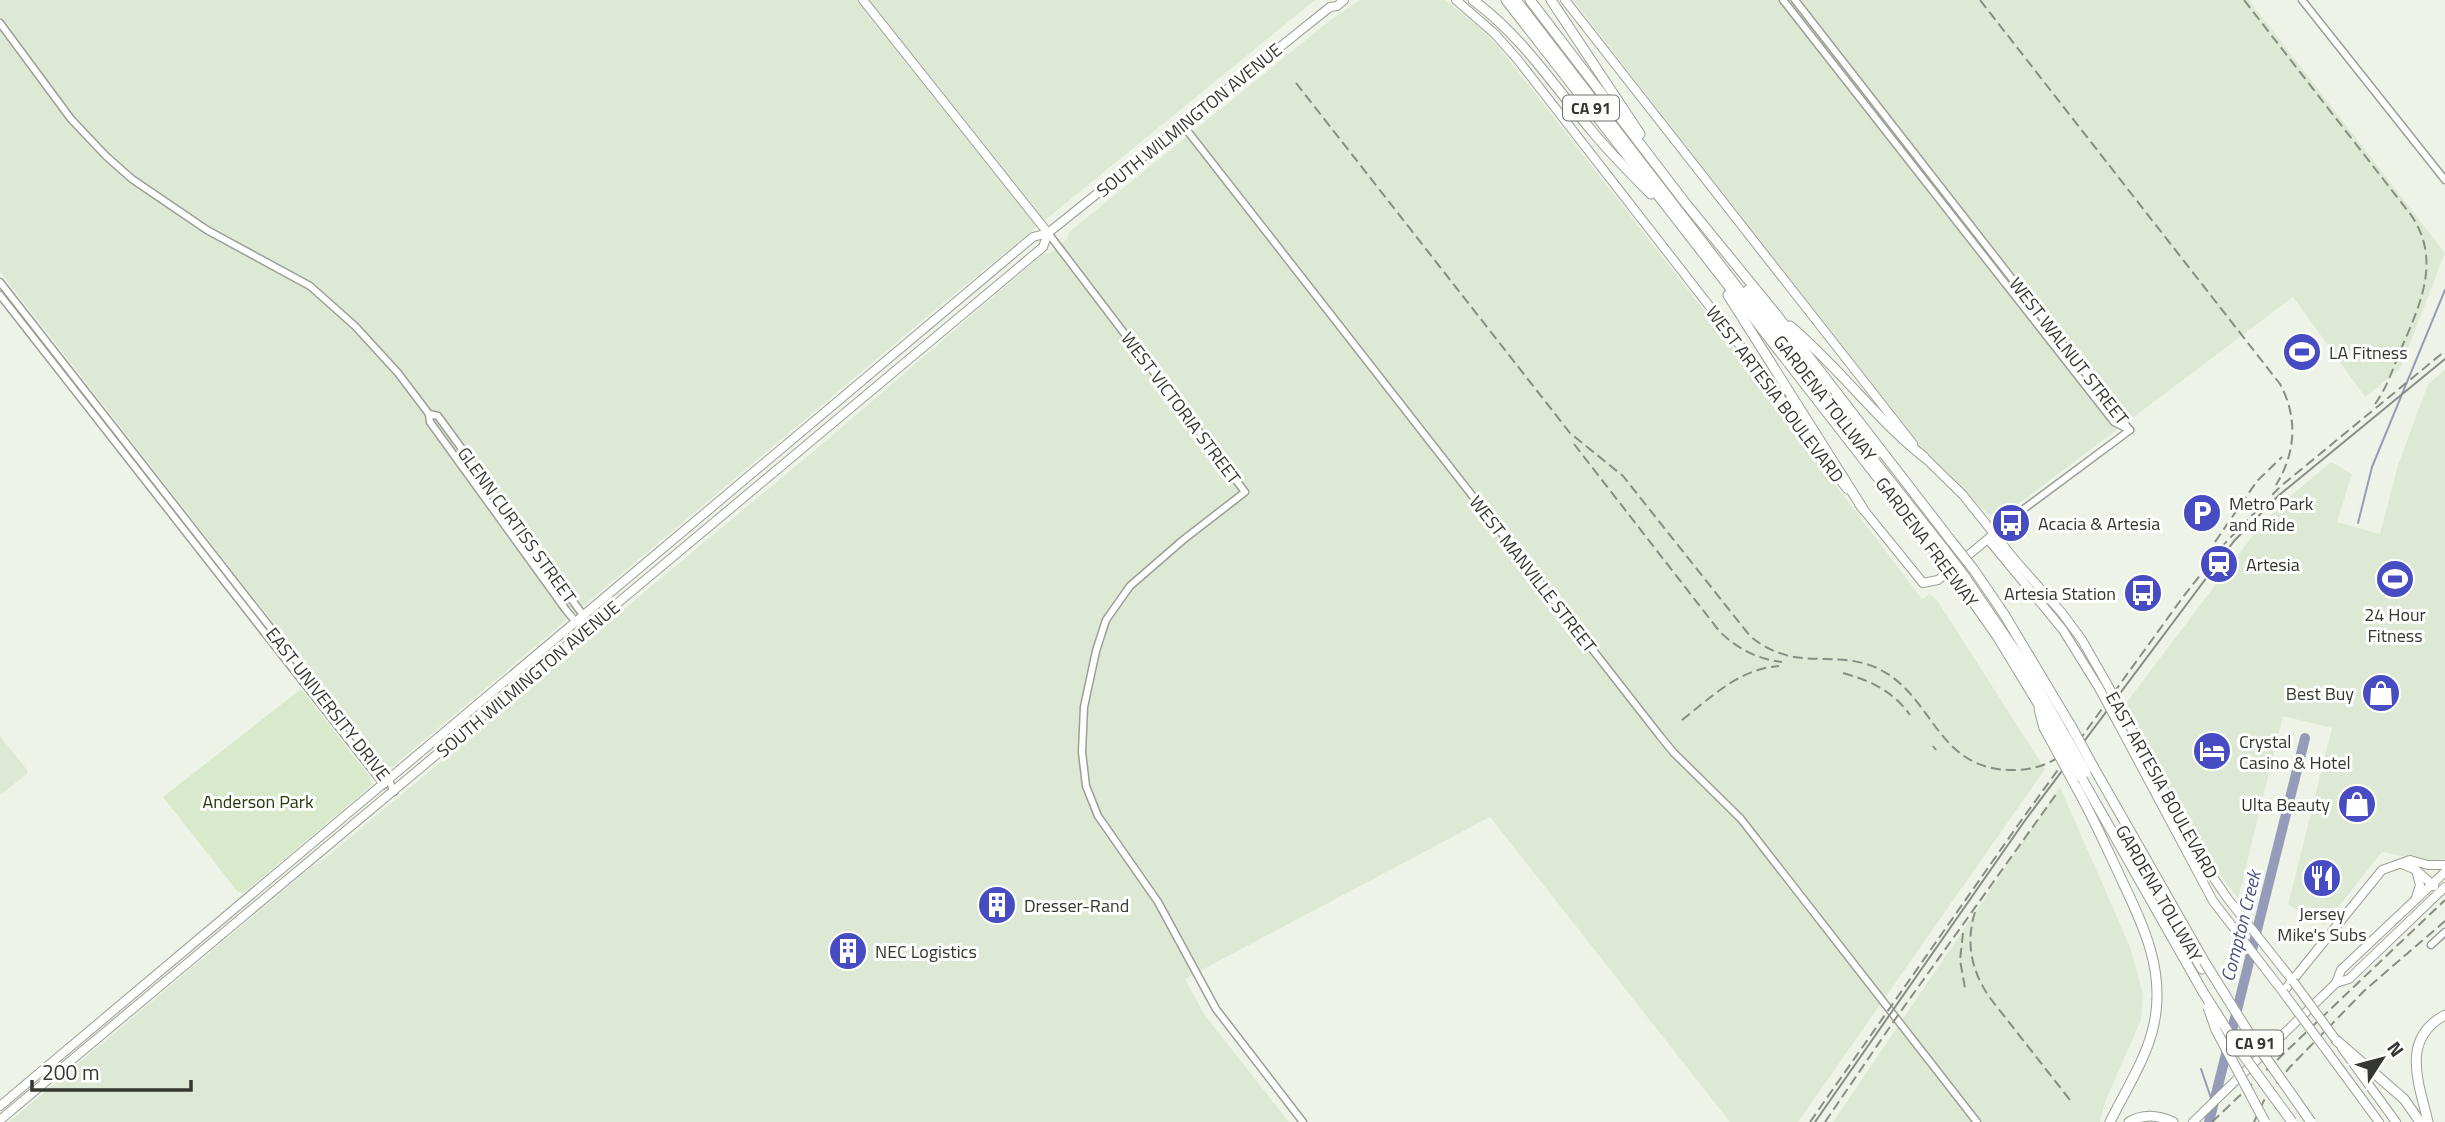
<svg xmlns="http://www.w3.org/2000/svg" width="2445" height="1122" font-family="'Titillium Web',sans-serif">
<rect width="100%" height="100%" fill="#edf4e7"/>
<g fill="#dee9d5">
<path d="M0,0h1315l-379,309 -544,458h-7l-385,-495z"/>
<path d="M1360,0h85l30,24 23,22 279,358 36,51 109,144 8,-5 7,6 108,169 -247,353h-68l-240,-305 -305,162 19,35 85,108h-1280l306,-258 2,1 510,-425 216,-186 7,-1 17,-14 2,-7 259,-210z"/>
<path d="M1573,0h676l196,253 -45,116 -35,28 -72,-100 -293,221 -11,-3 -69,-67z"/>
<path d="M2445,370v489l-14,3 -49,-10 -58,73 -36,-20 44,-177 -49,-12 -45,183 -28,-38 -84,-158 134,-177 22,-23 49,-41 21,12 -15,48 43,12 18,-69 30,-81z"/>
<path d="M0,736l27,34v4l-27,21z"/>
<path d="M2060,787l70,160 13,47 -2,26 -36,82 -5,20h-267z"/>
</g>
<path fill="#d9e9cc" d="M301,689l69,88 2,8 -128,108 -6,-1 -75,-95z"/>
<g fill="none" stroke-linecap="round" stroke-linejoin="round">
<g stroke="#959bb8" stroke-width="2">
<path d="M2358,523l14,-56 73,-177"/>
<path d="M2201,1069l10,29"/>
</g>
<path stroke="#959bb8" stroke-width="10" d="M2209,1122l96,-384"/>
<defs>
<g id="minor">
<path d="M1783,0l331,422 16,8"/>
<path d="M1795,0l334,429"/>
<path d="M2302,0l143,180"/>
<path d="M0,23l71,96 35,37 26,23 75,51 103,56 45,40 43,47 31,41 1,8 136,188 9,11 12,8"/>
<path d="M1182,124l478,612 14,17 67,66 236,303"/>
<path d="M1048,233l197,259 -62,48 -53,46 -24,34 -10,31 -12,56 -2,45 4,34 12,30 60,86 58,107 87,113"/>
<path d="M0,282l388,496 6,14"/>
<path d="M0,295l384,490"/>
<path d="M429,414l9,2 145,199 4,14"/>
<path d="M1994,534l19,-17 117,-87"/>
<path d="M2431,945l14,-13"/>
</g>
<g id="major">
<path d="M863,0l185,233"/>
<path d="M1456,0l39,34 23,26 262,337 21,32 46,60"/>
<path d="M1565,0l348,444"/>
<path d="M1921,454l42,41 52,65 47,53 20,27 24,42"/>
<path d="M1859,504l64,79 15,-3 56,-46"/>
<path d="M1988,539l75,91 36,58"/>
<path d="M2125,717l77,144 26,38 65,82"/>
<path d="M2119,725l94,176 70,91 99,-122 28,-10 18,5h17"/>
<path d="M2402,864l14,6 18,16"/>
<path d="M2416,898l4,-13 -4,-15"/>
<path d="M2336,983l5,-13 104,-98"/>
<path d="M2342,1048l54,74"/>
<path d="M2326,1050l53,72"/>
<path d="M0,1106l1033,-869 15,-4 282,-226 7,-1 7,-6"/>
<path d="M0,1120l1043,-873 5,-14"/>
<path d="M2193,1122l143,-139 13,-4 96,-92"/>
</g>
<g id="highway">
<path d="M1473,0c48,35 81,86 119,131 18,22 39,43 59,63"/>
<path d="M1506,0l431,554"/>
<path d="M1516,0l225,292 203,257"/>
<path d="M1530,0l157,205 89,109 176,228"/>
<path d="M1551,0l89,134"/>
<path d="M1748,290l45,58"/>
<path d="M1728,295l135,214"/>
<path d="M1790,326c48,40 85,92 134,131"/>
<path d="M1974,570l30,44 67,112"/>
<path d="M1965,577l58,85 41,71"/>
<path d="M1959,582l38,54 62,102"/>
<path d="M2039,709l5,19 9,16"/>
<path d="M2094,768l110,193"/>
<path d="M2081,777l122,215"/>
<path d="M2075,785c16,28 29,57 43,87 23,49 48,96 36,152 -7,34 -29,67 -44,98"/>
<path d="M2127,839l75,130"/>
<path d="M2336,1040l68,59 16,23"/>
<path d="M2129,1122c15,-9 29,-7 44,0"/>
<path d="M2428,1122c-9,-39 -28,-83 17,-107"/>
</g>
</defs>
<use href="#minor" stroke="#9aa095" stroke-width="9"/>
<use href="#major" stroke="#9aa095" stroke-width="10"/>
<use href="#highway" stroke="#9aa095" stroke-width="11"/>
<use href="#minor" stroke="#fff" stroke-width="6"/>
<use href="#major" stroke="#fff" stroke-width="8"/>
<use href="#highway" stroke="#fff" stroke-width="9"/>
<path stroke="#888d84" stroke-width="2" d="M1815,1122l211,-303 208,-278 44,-45 167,-137"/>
<g stroke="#888d84" stroke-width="2" stroke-dasharray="10 5" stroke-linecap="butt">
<path d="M1980,0l300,384c18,33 16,69 -4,101"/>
<path d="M2244,0l167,215c31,45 9,90 -10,134 -8,19 -14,39 -26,55"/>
<path d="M1296,83l274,350 53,43 127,160c46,38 82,12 127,32 58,27 58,103 137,102 29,0 50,-13 70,-34"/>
<path d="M1574,444l146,188c18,17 37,27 62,30"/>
<path d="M2215,542l42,-61 25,-24"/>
<path d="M1843,673c28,8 50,18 67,42"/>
<path d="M1682,720c31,-24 57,-51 97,-54"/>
<path d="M1933,746l3,4"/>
<path d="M1975,912c-10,32 -3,60 15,86l80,102"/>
<path d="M1963,933l-3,27 5,28"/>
<path d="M1810,1122l208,-297 165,-228 43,-55 55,-56 164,-135"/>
<path d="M1825,1122l71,-104 161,-225"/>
<path d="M2212,1122l233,-222"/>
<path d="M2254,1122l12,-26 24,-29 75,-77 80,-69"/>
</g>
<defs>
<g id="major-bridge">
<path d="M2106,682l19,35"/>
<path d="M2099,688l20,37"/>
<path d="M2293,981l43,59"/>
<path d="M2283,992l43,58"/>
</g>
<g id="highway-bridge">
<path d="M1952,542l22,28"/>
<path d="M1944,549l21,28"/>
<path d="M1937,554l22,28"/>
<path d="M2071,726l23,42"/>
<path d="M2064,733l22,39"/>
<path d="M2059,738l22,39"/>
<path d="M2053,744l22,41"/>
<path d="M2204,961l48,77 59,84"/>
<path d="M2203,992l38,60 51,70"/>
<path d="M2208,1007l8,23 49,92"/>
</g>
</defs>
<use href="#major-bridge" stroke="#9aa095" stroke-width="10" stroke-linecap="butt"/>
<use href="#highway-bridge" stroke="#9aa095" stroke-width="11" stroke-linecap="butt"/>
<use href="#major-bridge" stroke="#fff" stroke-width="8"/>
<use href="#highway-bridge" stroke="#fff" stroke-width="9"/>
</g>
<defs>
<symbol id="stadium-disc" viewBox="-11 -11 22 22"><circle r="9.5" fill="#474cc2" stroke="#fdfffc"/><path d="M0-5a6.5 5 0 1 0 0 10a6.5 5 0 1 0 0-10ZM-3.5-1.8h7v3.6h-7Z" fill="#fff"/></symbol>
<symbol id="parking-disc" viewBox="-11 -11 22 22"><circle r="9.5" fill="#474cc2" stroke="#fdfffc"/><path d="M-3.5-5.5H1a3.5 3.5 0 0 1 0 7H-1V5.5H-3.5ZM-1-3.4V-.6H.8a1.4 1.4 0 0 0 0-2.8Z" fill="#fff"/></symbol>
<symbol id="bus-disc" viewBox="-11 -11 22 22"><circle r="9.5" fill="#474cc2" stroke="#fdfffc"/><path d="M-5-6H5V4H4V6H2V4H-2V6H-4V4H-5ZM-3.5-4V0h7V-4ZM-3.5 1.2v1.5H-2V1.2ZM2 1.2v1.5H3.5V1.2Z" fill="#fff"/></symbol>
<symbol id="station-disc" viewBox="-11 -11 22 22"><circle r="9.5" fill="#474cc2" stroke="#fdfffc"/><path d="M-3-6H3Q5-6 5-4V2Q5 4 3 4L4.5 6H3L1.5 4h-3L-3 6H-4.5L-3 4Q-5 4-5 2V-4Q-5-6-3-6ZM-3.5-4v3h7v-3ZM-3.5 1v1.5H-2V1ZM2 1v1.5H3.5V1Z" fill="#fff"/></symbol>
<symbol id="shop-disc" viewBox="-11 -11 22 22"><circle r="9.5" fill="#474cc2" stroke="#fdfffc"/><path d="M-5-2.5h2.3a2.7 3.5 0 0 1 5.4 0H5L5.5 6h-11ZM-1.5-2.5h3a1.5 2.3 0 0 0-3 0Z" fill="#fff"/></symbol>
<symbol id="hotel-disc" viewBox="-11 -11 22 22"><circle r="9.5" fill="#474cc2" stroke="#fdfffc"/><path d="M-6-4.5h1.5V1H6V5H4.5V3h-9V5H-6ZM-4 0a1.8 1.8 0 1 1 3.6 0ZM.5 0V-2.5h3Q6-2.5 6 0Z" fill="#fff"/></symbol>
<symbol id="restaurant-disc" viewBox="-11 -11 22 22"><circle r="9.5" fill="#474cc2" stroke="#fdfffc"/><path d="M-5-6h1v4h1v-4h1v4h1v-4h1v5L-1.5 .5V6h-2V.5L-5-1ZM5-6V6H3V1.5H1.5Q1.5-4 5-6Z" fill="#fff"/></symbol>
<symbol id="building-disc" viewBox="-11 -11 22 22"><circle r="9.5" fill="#474cc2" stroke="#fdfffc"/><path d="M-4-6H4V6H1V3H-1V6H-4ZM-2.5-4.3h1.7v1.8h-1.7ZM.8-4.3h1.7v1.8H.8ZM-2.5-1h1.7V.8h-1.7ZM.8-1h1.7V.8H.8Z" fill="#fff"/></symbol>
</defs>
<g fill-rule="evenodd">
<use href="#stadium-disc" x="2280" y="330" width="44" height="44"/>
<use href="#parking-disc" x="2180" y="491" width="44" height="44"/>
<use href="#bus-disc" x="1989" y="501" width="44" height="44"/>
<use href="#station-disc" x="2197" y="542" width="44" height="44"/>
<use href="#stadium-disc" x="2373" y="557" width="44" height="44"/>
<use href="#bus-disc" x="2121" y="571" width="44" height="44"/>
<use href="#shop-disc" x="2359" y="671" width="44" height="44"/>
<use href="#hotel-disc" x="2190" y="729" width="44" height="44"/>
<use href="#shop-disc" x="2335" y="782" width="44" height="44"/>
<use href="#restaurant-disc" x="2300" y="856" width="44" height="44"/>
<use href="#building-disc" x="975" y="883" width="44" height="44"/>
<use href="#building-disc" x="826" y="929" width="44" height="44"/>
</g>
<g text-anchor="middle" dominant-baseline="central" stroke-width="6" stroke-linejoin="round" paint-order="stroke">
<g fill="#fdfffc" stroke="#70736f" stroke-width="2">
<rect x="1563" y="95.5" width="56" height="25" rx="5"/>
<rect x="2227" y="1030.5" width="56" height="25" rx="5"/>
</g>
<g font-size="16" font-weight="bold" fill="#343732">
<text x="1591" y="108">CA 91</text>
<text x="2255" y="1043">CA 91</text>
</g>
<g font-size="18" fill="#343732" stroke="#fdfffc">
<text transform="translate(1189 120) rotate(-39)">SOUTH WILMINGTON AVENUE</text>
<text transform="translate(2069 351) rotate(52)">WEST WALNUT STREET</text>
<text transform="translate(1775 394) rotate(53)">WEST ARTESIA BOULEVARD</text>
<text transform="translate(1825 398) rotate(52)">GARDENA TOLLWAY</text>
<text transform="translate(1181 408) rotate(53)">WEST VICTORIA STREET</text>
<text transform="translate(517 525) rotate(54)">GLENN CURTISS STREET</text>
<text transform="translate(1927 542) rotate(53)">GARDENA FREEWAY</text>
<text transform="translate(1533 574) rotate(52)">WEST MANVILLE STREET</text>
<text transform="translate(528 679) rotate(-40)">SOUTH WILMINGTON AVENUE</text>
<text transform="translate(328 704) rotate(52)">EAST UNIVERSITY DRIVE</text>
<text transform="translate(2162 785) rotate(61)">EAST ARTESIA BOULEVARD</text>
<text transform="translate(2159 893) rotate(60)">GARDENA TOLLWAY</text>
</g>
<g font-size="18" fill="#343732" stroke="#fdfffc" text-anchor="start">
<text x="2329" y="352">LA Fitness</text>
<text x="2229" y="503">Metro Park<tspan x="2229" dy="21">and Ride</tspan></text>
<text x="2038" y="523">Acacia &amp; Artesia</text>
<text x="2246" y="564">Artesia</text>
<text x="2116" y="593" text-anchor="end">Artesia Station</text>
<text x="2395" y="614" text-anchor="middle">24 Hour<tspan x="2395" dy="21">Fitness</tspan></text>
<text x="2354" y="693" text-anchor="end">Best Buy</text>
<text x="2239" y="741">Crystal<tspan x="2239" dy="21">Casino &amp; Hotel</tspan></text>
<text x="2330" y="804" text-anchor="end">Ulta Beauty</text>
<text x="1024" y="905">Dresser-Rand</text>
<text x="2322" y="913" text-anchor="middle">Jersey<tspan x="2322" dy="21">Mike's Subs</tspan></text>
<text x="875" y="951">NEC Logistics</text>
</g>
<g font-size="18" fill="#25390d" stroke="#fdfffc">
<text x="258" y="801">Anderson Park</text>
</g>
<g font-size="19" font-style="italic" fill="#4a527d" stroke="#fdfffc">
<text transform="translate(2240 926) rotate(-76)">Compton Creek</text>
</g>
</g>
<g transform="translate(2382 1059) rotate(54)" stroke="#fdfffc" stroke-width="5" paint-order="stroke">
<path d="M0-5L12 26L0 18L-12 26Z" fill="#343732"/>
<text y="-10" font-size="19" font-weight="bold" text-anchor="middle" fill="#343732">N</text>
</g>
<path d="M32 1080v10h159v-10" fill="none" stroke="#343732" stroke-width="3.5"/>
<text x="42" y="1080" font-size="21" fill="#343732" stroke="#fdfffc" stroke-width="5" paint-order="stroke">200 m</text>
</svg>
